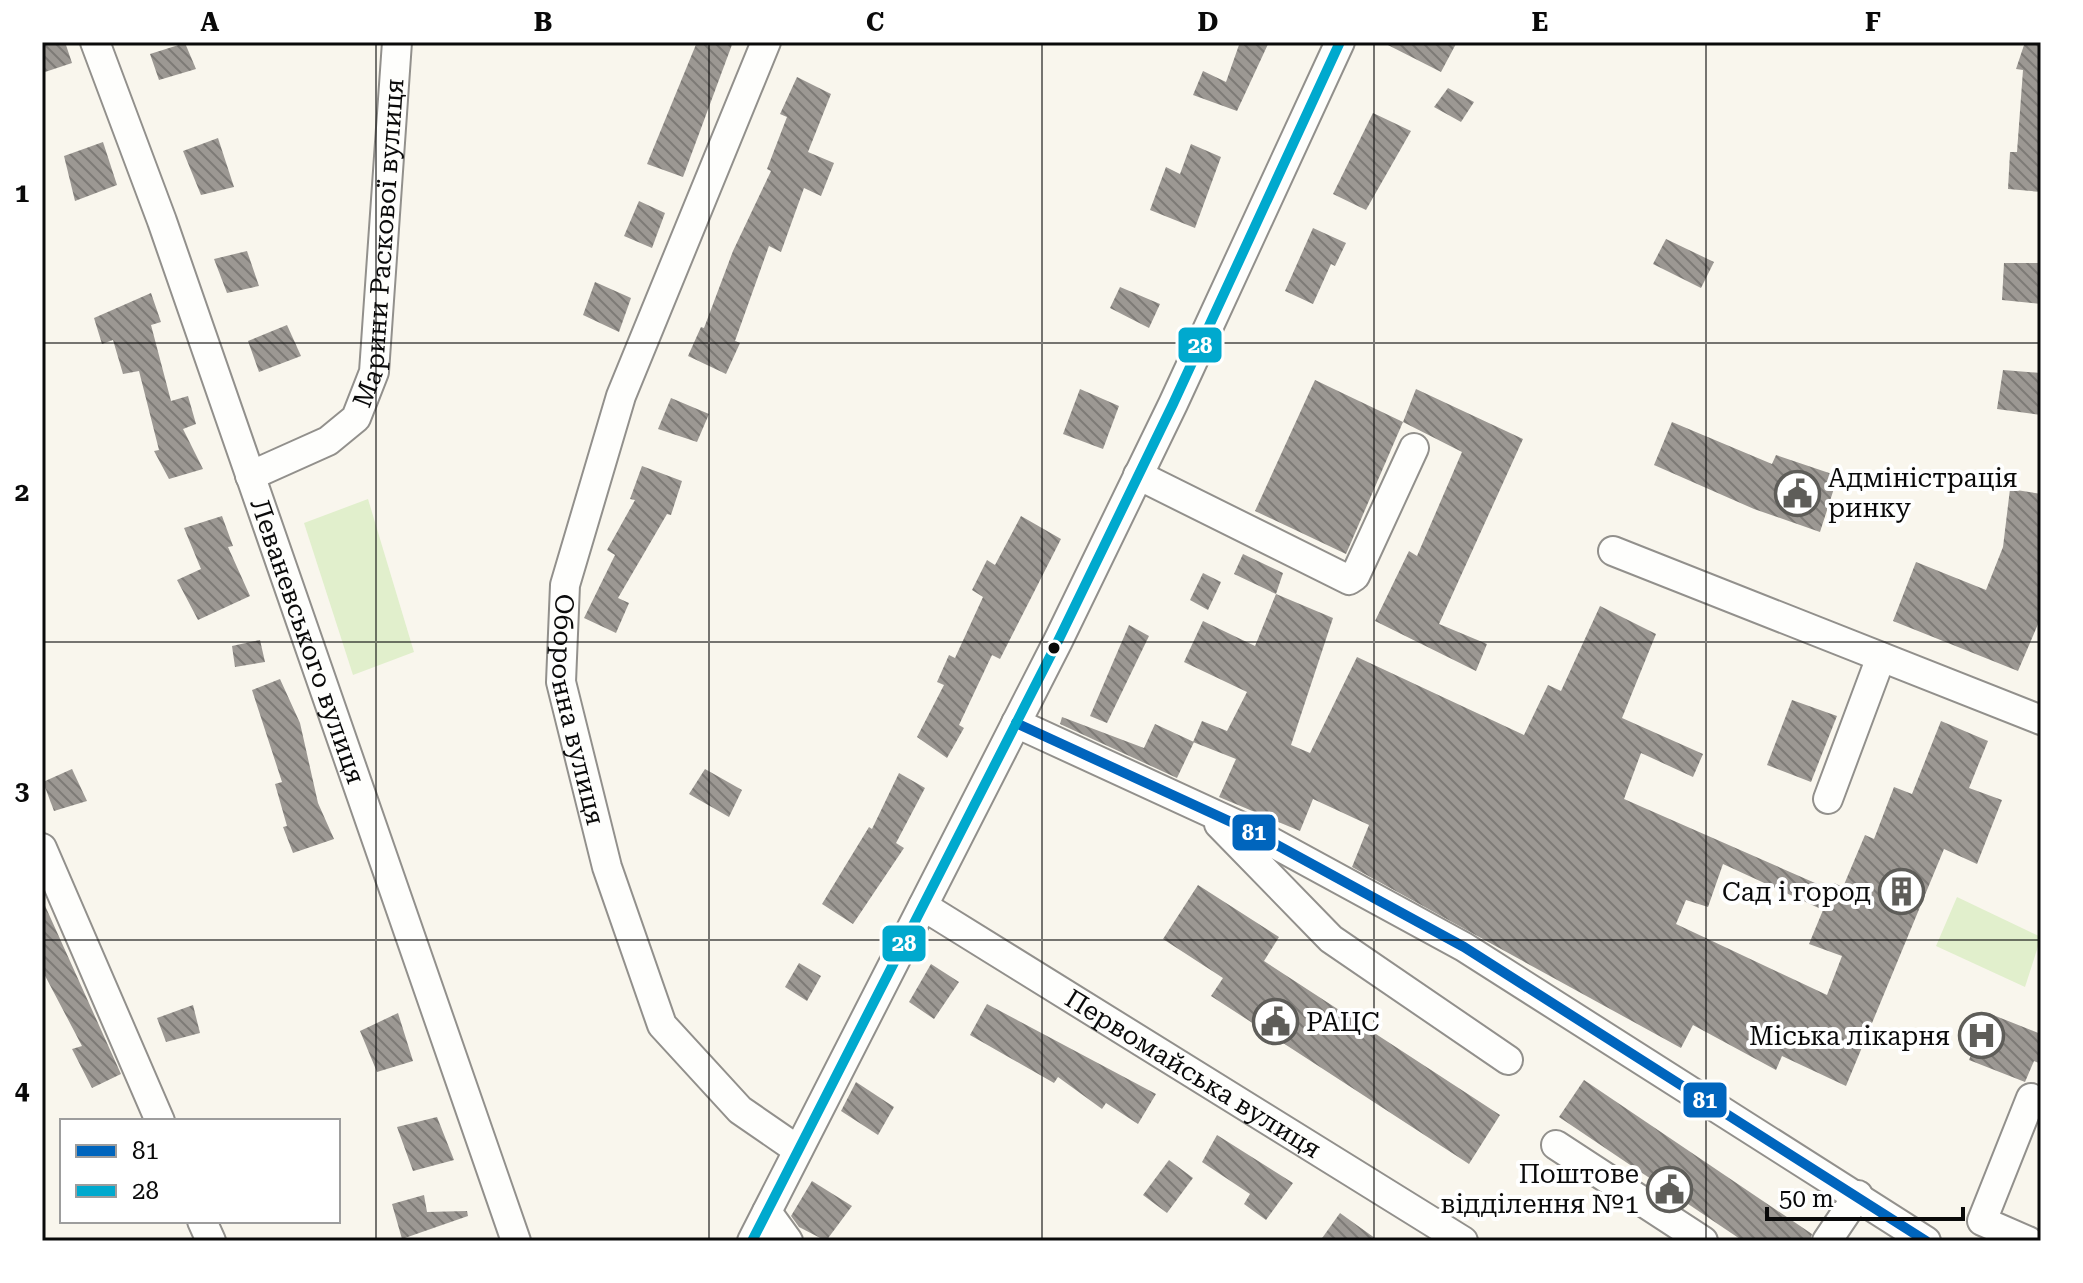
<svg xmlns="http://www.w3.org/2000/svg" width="2083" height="1283" font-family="'Roboto Serif',serif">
<defs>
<pattern id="building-back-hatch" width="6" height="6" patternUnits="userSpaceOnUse" patternTransform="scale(2)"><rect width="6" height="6" fill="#9c9893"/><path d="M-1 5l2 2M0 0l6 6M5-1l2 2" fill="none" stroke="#7d7a76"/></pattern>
</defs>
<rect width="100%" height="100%" fill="#f9f6ed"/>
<g fill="#e1efcc">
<path d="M368,499l46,153 -61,23 -49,-152z"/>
<path d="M1957,897l84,40 -16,50 -89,-41z"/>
</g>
<g fill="url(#building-back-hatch)" fill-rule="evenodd">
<path d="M42,42h23l7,21 -30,10z"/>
<path d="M697,42h36l-50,135 -36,-13z"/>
<path d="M1240,42h29l-32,69 -44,-16 10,-24 23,11z"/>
<path d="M1382,42h75l-16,30z"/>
<path d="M2025,42h16v150l-33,-3 2,-37h7l6,-82 -7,-1z"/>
<path d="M185,43l11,26 -37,11 -9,-26z"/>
<path d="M797,77l34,17 -23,58 26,11 -13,33 -17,-8 -23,64 -12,-6 -34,95 5,2 -14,31 -38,-18 13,-29 3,1 29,-77 38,-80 -4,-2 20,-52 -7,-3z"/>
<path d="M1448,88l26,14 -13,20 -27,-15z"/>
<path d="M1373,113l38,18 -45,79 -33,-16z"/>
<path d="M218,138l16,49 -33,8 -18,-44z"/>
<path d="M103,142l14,43 -42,16 -11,-45z"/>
<path d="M1191,144l30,13 -26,71 -45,-18 16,-43 14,7z"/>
<path d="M639,201l26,12 -13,35 -28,-12z"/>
<path d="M1313,228l33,15 -11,23 -4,-2 -18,40 -28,-13z"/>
<path d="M1666,239l48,23 -13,26 -48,-24z"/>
<path d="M247,251l12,35 -32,7 -13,-34z"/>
<path d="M2004,263h37v41l-39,-4z"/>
<path d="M595,282l36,16 -12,34 -36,-17z"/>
<path d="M1120,287l40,17 -11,24 -39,-20z"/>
<path d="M151,293l10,29 -10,3 20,76 17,-5 8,28 -13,5 20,40 -34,10 -15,-28 5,-1 -20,-79 -16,3 -10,-34 -11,4 -8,-26z"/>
<path d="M287,325l14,31 -42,16 -11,-31z"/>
<path d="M2003,370l38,3v42l-44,-6z"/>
<path d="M1315,380l88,42 -57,132 -91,-43z"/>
<path d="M1080,389l39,17 -16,43 -40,-15z"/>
<path d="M1416,389l107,50 -84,185 48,20 -11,27 -101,-50 34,-70 8,5 45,-104 -59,-30z"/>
<path d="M671,398l38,16 -12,28 -39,-13z"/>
<path d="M1672,422l100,42 4,-9 62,21 -18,56 -66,-23 -100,-44z"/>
<path d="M642,466l40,15 -11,34 -4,-1 -49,84 11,5 -13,30 -32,-15 31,-63 -8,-5 28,-50 -5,-1z"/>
<path d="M2010,489l31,5v123l-23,54 -125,-50 23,-59 70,28 17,-43z"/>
<path d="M222,516l11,30 -5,1 22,49 -52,24 -21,-40 24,-11 -17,-41z"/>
<path d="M1021,516l40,23 -61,120 -8,-4 -33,70 5,3 -17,30 -30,-21 27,-52 -7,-3 12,-27 6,3 28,-61 -11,-7 15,-30 8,5z"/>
<path d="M1243,554l40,19 -7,21 -42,-20z"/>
<path d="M1203,573l18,9 -13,28 -18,-10z"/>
<path d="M1276,594l57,24 -42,127 19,8 47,-96 167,78 24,-50 13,6 39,-85 56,28 -34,84 81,36 -10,23 -52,-24 -17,46 207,91 3,-7 9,4 22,-52 9,4 20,-52 18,7 29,-73 47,20 -19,47 33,12 -25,64 -33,-15 -98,237 -64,-30 -6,14 -83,-45 -12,23 -329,-181 17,-42 -56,-26 -13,32 -81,-34 17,-38 -43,-17 9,-21 25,10 20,-39 -63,-30 19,-41 52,25zM1723,864l100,46 -14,34 33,12 -15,39 -151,-71 10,-24 22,7z"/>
<path d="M1129,625l20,11 -42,87 -17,-7z"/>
<path d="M260,640l5,22 -30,5 -3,-21z"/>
<path d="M280,679l20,44 18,80 16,36 -41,14 -10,-26 4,-1 -12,-42 7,-2 -30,-92z"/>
<path d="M1792,700l45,16 -26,66 -44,-17z"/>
<path d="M1062,717l82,31 11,-24 39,18 -17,36 -117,-54z"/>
<path d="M72,769l15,32 -33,10 -11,-29z"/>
<path d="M705,769l37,21 -13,27 -40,-23z"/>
<path d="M899,773l26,15 -29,55 8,5 -51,76 -31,-20 47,-77 3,2z"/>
<path d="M1198,885l81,52 -15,24 236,154 -31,49 -258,-168 12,-18 -60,-39z"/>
<path d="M42,899l79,175 -29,14 -20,-39 10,-3 -40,-76z"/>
<path d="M799,963l22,13 -14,25 -22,-14z"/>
<path d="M931,964l28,18 -25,37 -25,-17z"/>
<path d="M987,1004l169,90 -18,30 -32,-21 -4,6 -44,-32 -4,6 -84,-48z"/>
<path d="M193,1005l7,28 -34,9 -9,-24z"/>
<path d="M398,1013l15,48 -36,11 -17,-41z"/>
<path d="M1988,1013l53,21v30l-7,-3 -9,21 -56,-22z"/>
<path d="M1584,1080l228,154 -2,7h-67l-184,-124z"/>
<path d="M856,1082l38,25 -16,28 -37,-24z"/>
<path d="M437,1117l17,43 -41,11 -16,-44z"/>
<path d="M1217,1135l76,48 -27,37 -22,-16 6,-10 -48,-32z"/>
<path d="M1169,1160l24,18 -26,35 -24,-18z"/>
<path d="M812,1181l40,25 -26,35 -27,-14 -8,-11z"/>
<path d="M424,1195l3,17 40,-1 1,5 -66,23 -10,-35z"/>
<path d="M1340,1213l39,28h-59z"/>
</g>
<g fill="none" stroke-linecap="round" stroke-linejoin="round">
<defs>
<g id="minor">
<path id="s1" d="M95,42l67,179 354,1020"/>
<path id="s2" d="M766,42l-145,354 -56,189 -4,97 46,185 55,158 78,85 58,40"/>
<path d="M1138,475l211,105 6,-4 59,-128"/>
<path id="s3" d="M250,476l78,-35 28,-23 18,-46 23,-330"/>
<path d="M1613,551l428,169"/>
<path d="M1016,723l239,110 209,114 462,294"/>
<path d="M1828,799l53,-142"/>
<path d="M1219,824l112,115 177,121"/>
<path d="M42,848l118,273"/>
<path id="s4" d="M923,906l540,335"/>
<path d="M1556,1145l147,96"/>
<path d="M767,1212l21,29"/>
<path d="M202,1221l9,20"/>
<path d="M752,1241l306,-600 115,-237 167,-362"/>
<path d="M1827,1241l31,-46"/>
<path d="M2028,1241l-46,-20 49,-123"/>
</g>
</defs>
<use href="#minor" stroke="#92908c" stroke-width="32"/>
<use href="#minor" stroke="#fefefc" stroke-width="28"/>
<defs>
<path id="bus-1" d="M1016,723l239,110 209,114 462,294"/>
<path id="bus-2" d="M752,1241l306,-600 115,-237 167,-362"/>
</defs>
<use href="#bus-1" stroke="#fff" stroke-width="16"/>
<use href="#bus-2" stroke="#fff" stroke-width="16"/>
<use href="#bus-1" stroke="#0065bd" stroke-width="10"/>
<use href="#bus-2" stroke="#00a9ce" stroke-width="10"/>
</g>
<path fill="none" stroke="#0a0a0a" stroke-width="2" stroke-opacity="0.55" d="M376,42v1199M709,42v1199M1042,42v1199M1374,42v1199M1706,42v1199M42,343h1999M42,642h1999M42,940h1999"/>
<defs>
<symbol id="civic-ring" viewBox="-11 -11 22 22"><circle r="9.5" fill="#fff" stroke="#5e5d59" stroke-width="1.5"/><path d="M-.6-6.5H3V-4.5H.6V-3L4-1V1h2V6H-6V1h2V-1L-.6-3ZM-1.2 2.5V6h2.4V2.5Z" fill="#5e5d59"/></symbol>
<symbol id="building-ring" viewBox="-11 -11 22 22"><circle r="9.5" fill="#fff" stroke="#5e5d59" stroke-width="1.5"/><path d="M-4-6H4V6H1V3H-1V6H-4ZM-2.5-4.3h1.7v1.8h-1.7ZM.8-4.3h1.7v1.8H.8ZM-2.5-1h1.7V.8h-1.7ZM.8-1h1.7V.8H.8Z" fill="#5e5d59"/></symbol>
<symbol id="hospital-ring" viewBox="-11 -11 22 22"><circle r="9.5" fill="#fff" stroke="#5e5d59" stroke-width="1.5"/><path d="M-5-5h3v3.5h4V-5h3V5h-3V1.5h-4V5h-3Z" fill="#5e5d59"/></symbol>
</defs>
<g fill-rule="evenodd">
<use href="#civic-ring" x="1772" y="468" width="51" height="51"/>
<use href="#building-ring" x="1876" y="866" width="51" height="51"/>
<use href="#civic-ring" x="1250" y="996" width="51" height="51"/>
<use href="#hospital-ring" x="1956" y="1010" width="51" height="51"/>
<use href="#civic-ring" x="1644" y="1164" width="51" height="51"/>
</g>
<circle fill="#0a0a0a" stroke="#fff" stroke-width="3" cx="1054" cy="648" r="7"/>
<g text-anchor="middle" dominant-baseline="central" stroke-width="8" stroke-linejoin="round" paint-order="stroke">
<g font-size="26" fill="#0a0a0a" stroke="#fff">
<text stroke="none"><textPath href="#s3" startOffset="300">Марини Раскової вулиця</textPath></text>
<text stroke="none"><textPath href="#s1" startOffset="636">Леваневського вулиця</textPath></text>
<text stroke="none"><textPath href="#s2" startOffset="706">Оборонна вулиця</textPath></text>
<text stroke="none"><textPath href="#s4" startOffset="318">Первомайська вулиця</textPath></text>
</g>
<g font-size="26" fill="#0a0a0a" stroke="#fff" text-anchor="end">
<text x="1828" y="478" text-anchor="start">Адміністрація<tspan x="1828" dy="30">ринку</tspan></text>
<text x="1871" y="892">Сад і город</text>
<text x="1306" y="1022" text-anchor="start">РАЦС</text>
<text x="1950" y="1036">Міська лікарня</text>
<text x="1639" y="1174">Поштове<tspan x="1639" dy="30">відділення №1</tspan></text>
</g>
</g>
<g stroke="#fff" stroke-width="3">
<rect x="1177" y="326" width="46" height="38" rx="8" fill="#00a9ce"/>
<rect x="1231" y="813" width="46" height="39" rx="8" fill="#0065bd"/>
<rect x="881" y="924" width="46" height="39" rx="8" fill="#00a9ce"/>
<rect x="1682" y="1081" width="46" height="38" rx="8" fill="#0065bd"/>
</g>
<g font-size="22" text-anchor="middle" font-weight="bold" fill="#fff">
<text x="1200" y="353">28</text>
<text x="1254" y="840">81</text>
<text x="904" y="951">28</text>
<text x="1705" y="1108">81</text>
</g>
<rect width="2083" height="1283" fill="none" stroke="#ffffff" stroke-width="88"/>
<rect x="60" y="1119" width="280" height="104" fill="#ffffff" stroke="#9d9d9d" stroke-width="2"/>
<rect x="76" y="1145" width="40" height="12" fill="#0065bd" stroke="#9d9d9d" stroke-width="2"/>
<text x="132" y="1159" font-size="24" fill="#0a0a0a">81</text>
<rect x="76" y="1185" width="40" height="12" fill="#00a9ce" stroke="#9d9d9d" stroke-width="2"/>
<text x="132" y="1199" font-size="24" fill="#0a0a0a">28</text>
<path d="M1767 1207v12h196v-12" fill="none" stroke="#0a0a0a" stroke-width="4"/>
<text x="1779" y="1207" font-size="24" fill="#0a0a0a" stroke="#ffffff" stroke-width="6" paint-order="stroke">50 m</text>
<rect x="44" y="44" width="1995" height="1195" fill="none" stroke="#0a0a0a" stroke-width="3"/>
<g font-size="26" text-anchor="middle" font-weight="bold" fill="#0a0a0a">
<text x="210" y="31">A</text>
<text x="543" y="31">B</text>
<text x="875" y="31">C</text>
<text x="1208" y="31">D</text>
<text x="1540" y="31">E</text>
<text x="1873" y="31">F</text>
<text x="22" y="202">1</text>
<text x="22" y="501">2</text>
<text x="22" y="800">3</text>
<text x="22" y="1099">4</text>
</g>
</svg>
